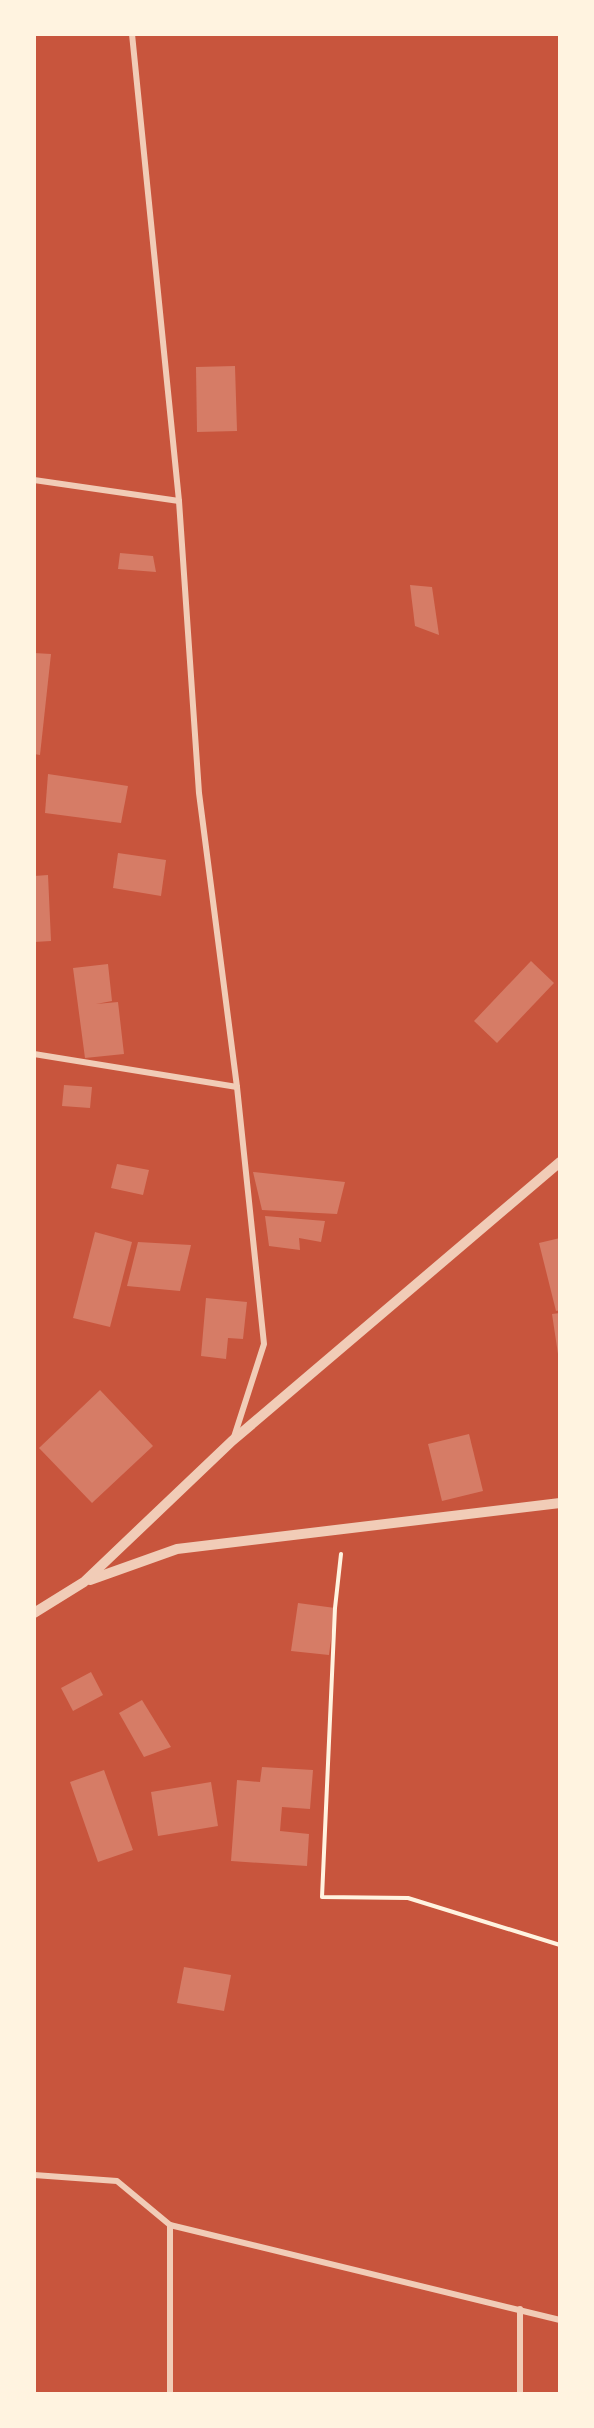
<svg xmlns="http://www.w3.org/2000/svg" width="594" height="2428" font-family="'Roboto Serif',serif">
<rect width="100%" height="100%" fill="#c8553d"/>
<g fill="#d67c66">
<path d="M235,366l2,65 -40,1 -1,-65z"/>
<path d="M120,553l33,3 3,16 -38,-3z"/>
<path d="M410,585l22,2 7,48 -24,-9z"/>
<path d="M34,653l17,1 -11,101 -6,-1z"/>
<path d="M48,774l80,12 -7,37 -76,-10z"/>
<path d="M118,853l48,7 -5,36 -48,-8z"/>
<path d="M48,875l3,66 -17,1v-66z"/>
<path d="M531,961l23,22 -57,60 -23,-22z"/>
<path d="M108,964l4,37 -16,3 22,-2 6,52 -39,4 -12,-90z"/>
<path d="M64,1085l28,2 -2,21 -28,-2z"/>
<path d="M117,1164l32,6 -6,25 -32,-7z"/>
<path d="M253,1172l92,10 -8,32 -75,-4z"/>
<path d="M265,1216l60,5 -4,21 -22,-4 1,12 -31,-4z"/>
<path d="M95,1232l37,10 -22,85 -37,-9z"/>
<path d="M560,1238v72l-4,1 -17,-68z"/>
<path d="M138,1242l53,3 -11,46 -53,-5z"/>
<path d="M206,1298l41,4 -4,37 -15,-1 -2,21 -25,-3z"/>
<path d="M560,1313v41h-2l-6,-40z"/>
<path d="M100,1390l53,56 -61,57 -53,-55z"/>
<path d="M469,1434l14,57 -41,10 -14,-57z"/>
<path d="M298,1603l37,5 -6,47 -38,-4z"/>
<path d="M91,1672l12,23 -30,16 -12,-23z"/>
<path d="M142,1700l29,47 -27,10 -25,-44z"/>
<path d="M262,1767l51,3 -3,39 -28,-2 -2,24 29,3 -2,32 -76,-5 6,-81 23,2z"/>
<path d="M104,1770l29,80 -35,12 -28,-80z"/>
<path d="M211,1782l7,44 -60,10 -7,-44z"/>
<path d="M184,1967l47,8 -7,36 -47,-8z"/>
</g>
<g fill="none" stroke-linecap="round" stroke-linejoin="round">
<path stroke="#fff3e0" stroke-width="4" d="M341,1554l-6,54 -13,289 86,1 152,47"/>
<g stroke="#f1ccb7" stroke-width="6">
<path d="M132,34l47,467 20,292 38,294 27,257 -30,93"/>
<path d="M34,480l145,21"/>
<path d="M34,1054l203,33"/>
<path d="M34,2175l83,6 53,44 390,95"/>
<path d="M520,2309v85"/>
<path d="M170,2394v-169"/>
</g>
<g stroke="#f1ccb7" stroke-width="10">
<path d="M90,1580l87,-31 383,-46"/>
<path d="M34,1613l50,-31 148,-141 328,-279"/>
</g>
</g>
<rect width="594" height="2428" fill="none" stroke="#fff3e0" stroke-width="72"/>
</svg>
